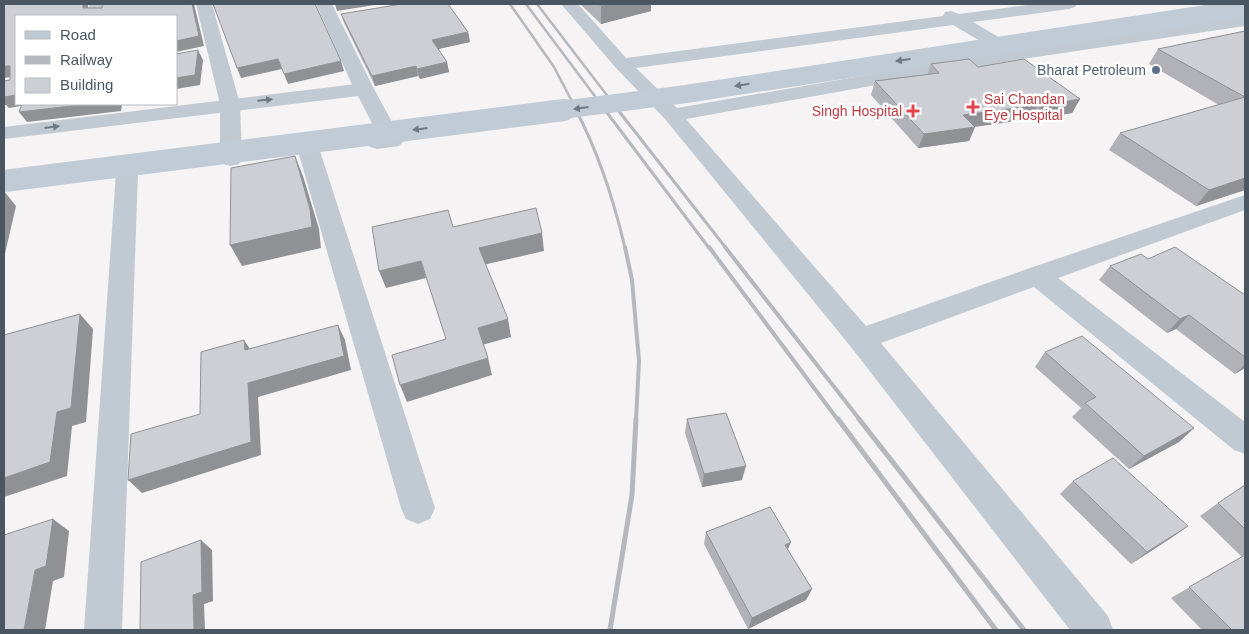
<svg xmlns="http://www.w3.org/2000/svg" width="1249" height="634" font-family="Helvetica,sans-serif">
<rect width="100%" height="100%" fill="#f5f3f3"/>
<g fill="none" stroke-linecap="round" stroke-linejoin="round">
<g fill="#c1cad2" fill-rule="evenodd">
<path d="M89,4h16l1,12h-16z"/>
<path d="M196,4h16l28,100 2,55 -3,5 -8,2 -8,-2 -3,-5v-55z"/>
<path d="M316,4h16l42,85 -3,4 -7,2 -7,-2 -3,-4z"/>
<path d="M561,4h17l48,54 317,-42 2,-4 6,-1 8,3 75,-10h43l-2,3 -6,2 -96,13 46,27 226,-33v10l-229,34 -330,59 180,207 161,-57 218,-74v15l-187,68 187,144v32l-11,-4 -200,-163 -153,56 227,273 5,14h-43l-219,-283 -186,-228 -49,-51zM953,25l46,27 -322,56 -41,-40z"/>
<path d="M309,145l8,1 3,5 115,357 -5,11 -12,5 -12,-5 -5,-11 -103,-357 3,-5z"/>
<path d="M127,165l8,2 3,5 -16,458h-38l32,-458 3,-5z"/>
</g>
<path fill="#c1cad2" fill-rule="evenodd" d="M364,83l7,2 3,4 29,53 -4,4 -22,3 -7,-2 -4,-4 4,-4 9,-2 -21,-41 -354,43v-12z"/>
<g stroke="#b5b8bd" stroke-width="2.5">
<path d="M510,4l44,63 23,44"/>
<path d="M526,4l80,107"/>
<path d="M537,4l82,107"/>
</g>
<g stroke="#b5b8bd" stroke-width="3">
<path d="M576,110c22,42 38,91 49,138"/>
<path d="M605,110l104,138"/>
<path d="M618,110l108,138"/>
</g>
<g stroke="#b5b8bd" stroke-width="4">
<path d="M625,247l7,33 7,81 -3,59"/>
<path d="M709,247l129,173"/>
<path d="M725,247l135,173"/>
</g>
<g stroke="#b5b8bd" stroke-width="5">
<path d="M838,419l158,211"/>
<path d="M859,419l165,211"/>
<path d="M610,630l22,-135 4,-76"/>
</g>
<path stroke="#c1cbd6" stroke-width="18" d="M554,111l132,-17 559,-86"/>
<path stroke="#c1cbd6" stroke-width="22" d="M4,181l560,-71"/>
</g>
<g fill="#b0b2b7">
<path d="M580,4h71v7l-50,13z"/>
<path d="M341,14l127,18 2,10 -32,7 9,13 2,10 -29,7 -2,-3 -43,10 -31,-63z"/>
<path d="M1245,31v159l-49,16 -87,-56 11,-17 99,-28 -70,-41 9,-15z"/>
<path d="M931,64l47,3 102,32 -8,14 -40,7 -1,-1 -56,8 -6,14 -51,7 -47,-53 4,-14 52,-6z"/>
<path d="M1148,259l97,36v73l-10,6 -59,-45 -9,4 -68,-53 11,-14z"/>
<path d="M1045,352l149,76 -15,14 -50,27 -57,-52 9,-9 -46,-41z"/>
<path d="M687,419l55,61 -40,7 -17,-54z"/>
<path d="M1073,481l115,45 -17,12 -40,26 -71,-70z"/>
<path d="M1245,485v145h-43l-31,-32 71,-41 -42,-41 18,-13z"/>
<path d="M706,532l82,18 24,39 -6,11 -58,29 -44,-85z"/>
</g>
<g fill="#909195">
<path d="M83,4h5l1,12 -6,-8z"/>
<path d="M192,4h3h-1l10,42 -28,6v-11z"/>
<path d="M335,4h46l-44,7z"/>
<path d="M611,4h40v7l-50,13v-18z"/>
<path d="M468,32l2,10 -36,8 -2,-10z"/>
<path d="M198,50l5,10 -3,25 -24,4v-11z"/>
<path d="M278,59l4,10 -41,9 -4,-10z"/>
<path d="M341,61l3,10 -56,13 -4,-10z"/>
<path d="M447,62l2,10 -29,7 -3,-10z"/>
<path d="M4,66h6l6,10 -12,2z"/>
<path d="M416,66l2,10 -43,10 -3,-10z"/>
<path d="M4,95h12v9h17l-24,4 -3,-3h-2z"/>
<path d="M1080,99l-8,14 -40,7 8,-14z"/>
<path d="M88,104h34l-1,7 -94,11 -8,-10z"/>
<path d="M1038,105l-7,14 -74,10 6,-14z"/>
<path d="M975,127l-6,14 -51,7 6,-14z"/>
<path d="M295,156l8,20 16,53 2,19 -79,18 -12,-21z"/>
<path d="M1245,178v12l-49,16 13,-16z"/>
<path d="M4,191l12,15 -12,52z"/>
<path d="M542,233l2,18 -61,14 -4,-17z"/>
<path d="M421,261l5,17 -40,10 -7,-17z"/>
<path d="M80,314l13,15 -7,93 -14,4 -5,50 -63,21v-19l53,-66z"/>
<path d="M1189,315l-13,14 -9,4 13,-14z"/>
<path d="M508,319l3,18 -29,8 -4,-17z"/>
<path d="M338,325l7,15 6,30 -93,27 3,58 -119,38 -14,-13 120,-97z"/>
<path d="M244,340l10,15 -9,-5z"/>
<path d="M488,358l4,17 -85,27 -7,-17z"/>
<path d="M1245,364v4l-10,6z"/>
<path d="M1194,428l-15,14 -50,27 15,-13z"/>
<path d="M746,466l-4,14 -40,7 2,-13z"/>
<path d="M53,519l16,12 -5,46 -11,4 -8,49h-21l11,-60z"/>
<path d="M1188,526l-17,12 -40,26 16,-12z"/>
<path d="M201,540l11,10 1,51 -9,3 1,26h-11l-1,-35z"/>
<path d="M791,542l-5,12 -1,-9z"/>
<path d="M812,589l-6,11 -58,29 4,-11z"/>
</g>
<g fill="#cdcfd5" stroke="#909195">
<path d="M4,4h79v4h19v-4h90l7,32 -23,5v-25h-160v79l-12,2v-16l6,-1v-14h-6z"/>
<path d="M213,4h102l26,57 -57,13 -6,-15 -41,9z"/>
<path d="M402,4h46l20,28 -36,8 15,22 -30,7 -1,-3 -44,10 -31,-62z"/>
<path d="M598,4h13l-10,2z"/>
<path d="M1245,31v66l-87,-48z"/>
<path d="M198,50l-3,25 -19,3v-24z"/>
<path d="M969,59l9,8 46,-8 56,40 -40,7 -2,-1 -75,10 12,12 -51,7 -49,-53 64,-8 -8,-9z"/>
<path d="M1245,97v81l-36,12 -89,-57z"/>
<path d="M22,104h66l-69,8z"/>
<path d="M295,156l15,53 2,18 -82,18 1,-77z"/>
<path d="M536,208l6,25 -63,15 29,71 -30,9 10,30 -88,27 -8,-30 54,-16 -25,-78 -42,10 -7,-44 76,-17 5,17z"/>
<path d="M1175,247l70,48v62l-56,-42 -9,4 -70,-53 31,-12 7,5z"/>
<path d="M80,314l-9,94 -14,4 -7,50 -46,16v-143z"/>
<path d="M338,325l6,31 -96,27 3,59 -123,38 3,-46 69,-20 1,-62 43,-12 1,10z"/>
<path d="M1082,336l112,92 -50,28 -59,-53 11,-6 -51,-45z"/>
<path d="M726,413l20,53 -42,8 -17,-55z"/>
<path d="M1113,458l75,68 -41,26 -74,-71z"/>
<path d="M1245,485v44l-27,-26z"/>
<path d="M770,507l21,35 -6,3 27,44 -60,29 -46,-86z"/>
<path d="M53,519l-7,47 -11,4 -11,60h-20v-95z"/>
<path d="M201,540l1,52 -9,3 1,35h-54l1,-68z"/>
<path d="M1245,555v75h-13l-43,-43z"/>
</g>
<defs><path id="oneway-solid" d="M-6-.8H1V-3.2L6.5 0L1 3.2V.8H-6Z" transform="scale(1.25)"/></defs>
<g fill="#6e7984">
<use href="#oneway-solid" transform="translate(903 60) rotate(172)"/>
<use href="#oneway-solid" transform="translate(742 85) rotate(171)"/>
<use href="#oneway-solid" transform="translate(581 108) rotate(172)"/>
<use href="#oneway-solid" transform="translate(420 129) rotate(173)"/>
</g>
<g fill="#6e7983">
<use href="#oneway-solid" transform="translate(265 100) rotate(-6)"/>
<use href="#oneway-solid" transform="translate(52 127) rotate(-7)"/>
</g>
<circle fill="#5c6f8a" stroke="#fff" stroke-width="2" cx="1156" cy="70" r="5"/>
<g fill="#e0444e" stroke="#fff" stroke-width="2">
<path d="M970.5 99.5h5v5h5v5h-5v5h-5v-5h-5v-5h5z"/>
<path d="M910.5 103.5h5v5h5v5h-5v5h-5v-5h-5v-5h5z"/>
</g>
<g text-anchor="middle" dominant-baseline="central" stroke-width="5" stroke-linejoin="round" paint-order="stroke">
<g font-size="14" fill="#4e5e75" stroke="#fff" text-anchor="end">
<text x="1146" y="70">Bharat Petroleum</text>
</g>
<g font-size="14" fill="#be3a42" stroke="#fff" text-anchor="start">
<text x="984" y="99">Sai Chandan<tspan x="984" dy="16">Eye Hospital</tspan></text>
<text x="902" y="111" text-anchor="end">Singh Hospital</text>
</g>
</g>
<rect width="1249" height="634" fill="none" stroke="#4a5661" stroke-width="10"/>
<rect x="15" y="15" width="162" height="90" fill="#ffffff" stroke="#b7bbc0"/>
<rect x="25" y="31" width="25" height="8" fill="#c1cad2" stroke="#b7bbc0"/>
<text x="60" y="40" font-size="15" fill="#4a5661">Road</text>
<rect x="25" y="56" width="25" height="8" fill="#b5b8bd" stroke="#b7bbc0"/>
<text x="60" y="65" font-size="15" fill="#4a5661">Railway</text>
<rect x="25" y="78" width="25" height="15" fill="#cdcfd5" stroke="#b7bbc0"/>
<text x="60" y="90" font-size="15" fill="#4a5661">Building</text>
</svg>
